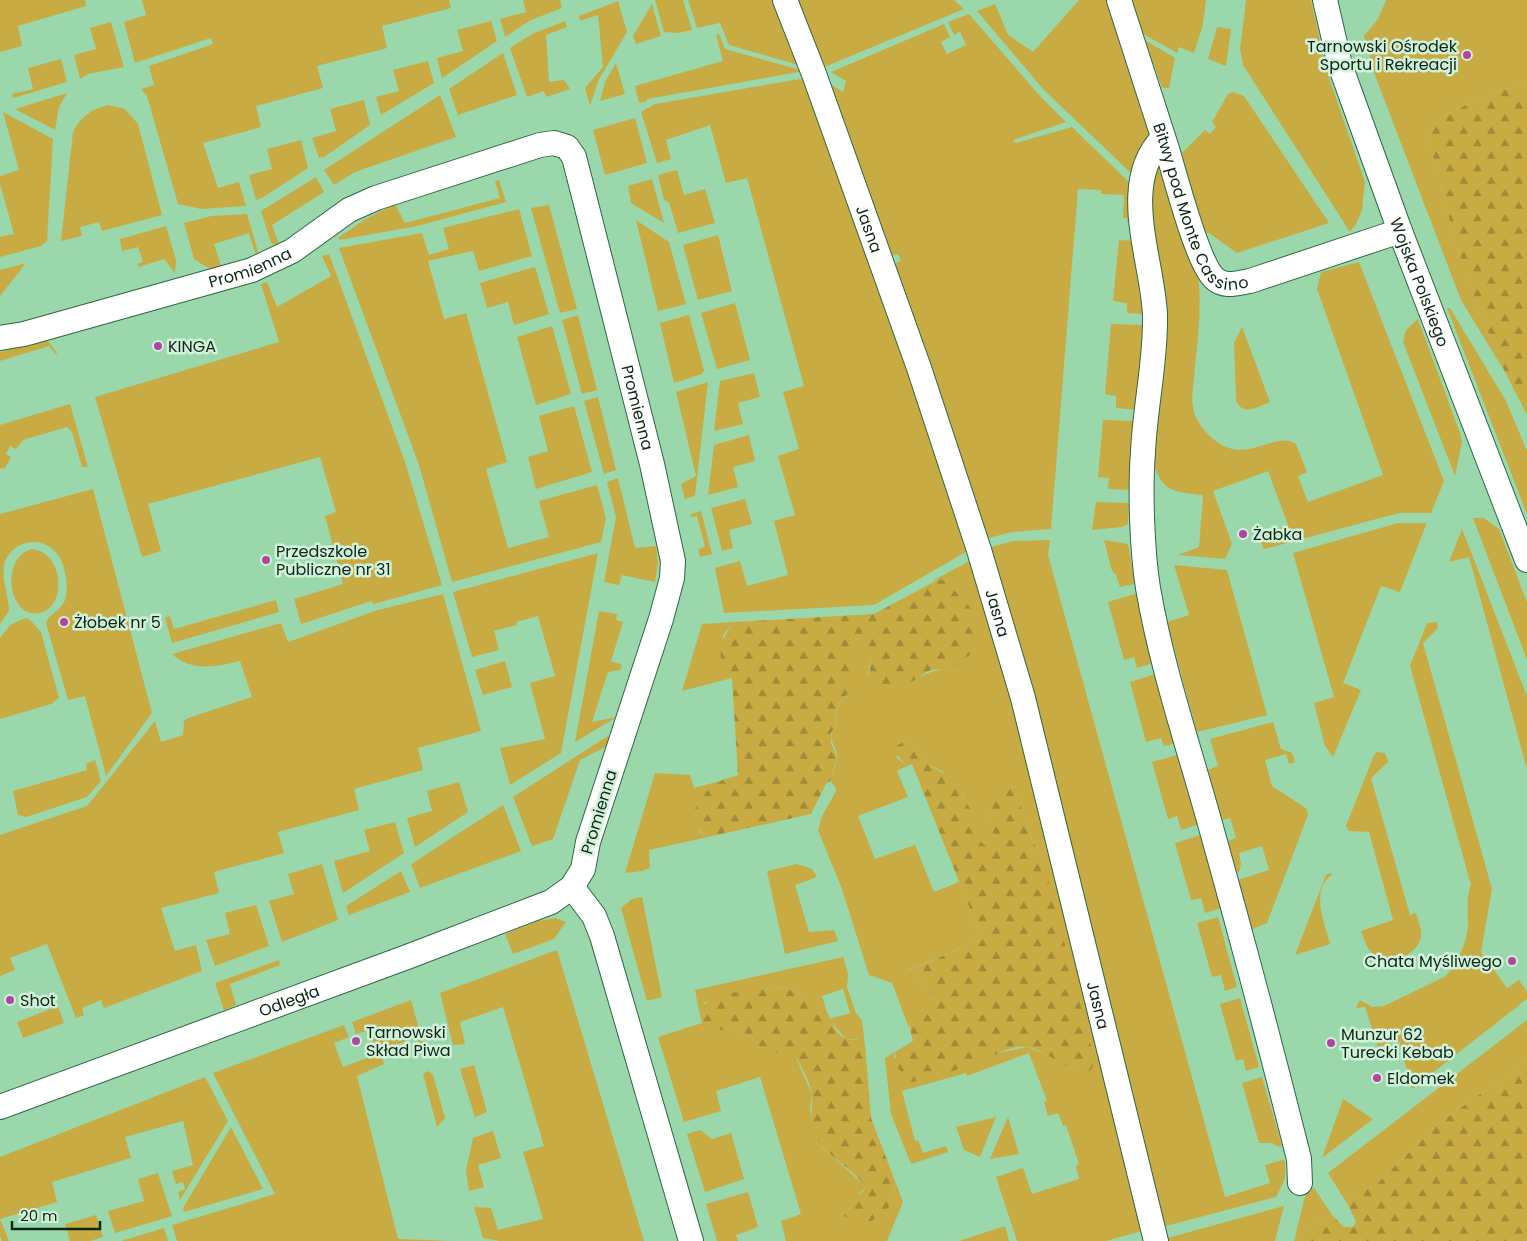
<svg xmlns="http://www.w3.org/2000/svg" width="1527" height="1241" font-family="Poppins,sans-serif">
<defs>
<pattern id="forest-firs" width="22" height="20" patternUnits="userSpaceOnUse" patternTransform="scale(1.25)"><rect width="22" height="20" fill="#c8ab43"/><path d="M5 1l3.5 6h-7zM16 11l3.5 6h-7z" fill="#a18b37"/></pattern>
</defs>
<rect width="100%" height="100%" fill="#9ad8ac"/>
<g fill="#c8ab43">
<path d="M0,0h85l1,6 -68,20 4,20 -22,6z"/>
<path d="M142,0h307l2,8 -69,18 5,22 -70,18 6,22 -67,18 5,21 -58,16 15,45 21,-6 7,24 -45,3 -23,-5 -31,-108 -6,-7 13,-4 -5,-19 64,-22 -2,-6 -76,25 -11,-41 22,-7z"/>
<path d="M523,0h37l2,8 -31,12 -26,17 -5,-18 26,-7z"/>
<path d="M655,0h28l9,30 -14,3 -14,-1z"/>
<path d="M688,0h88l26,66 -73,-21 -9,-22 -23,5z"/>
<path d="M795,0h159l10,9 -142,59z"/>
<path d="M1079,0h31l42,132 -8,15 -9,30 -92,-88 -66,-78 18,-7 13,31 25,17z"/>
<path d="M1130,0h76l-3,24 -9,29 -15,-6 -2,6 -34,-19z"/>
<path d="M1246,0h65l16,72 38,110 -3,28 -6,14 -6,8 -107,-167 -3,-16z"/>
<path d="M1386,0h141v83c-38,10 -62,20 -96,42l-2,16 27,104 25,70 24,57 -44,-72 -85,-222 -12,-42 14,-17z"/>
<path d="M618,1l9,31 -29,49 -8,25 -5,-18 18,-21 -5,-52 -18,6 -1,-5z"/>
<path d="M652,4l9,32 -25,8 -3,-8z"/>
<path d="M969,14l71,82 26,26 -53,18 3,3 56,-16 62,60 -1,35h-6v-4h-4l1,-23 -23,-1v-4l-23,-1 -27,340 -38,3 -25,6 -97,-273 10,-4 -3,-7 -9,2 -63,-175 17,11 3,-11 -15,-9 113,-48 6,13 -9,5 6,12 19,-9 -6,-13 -6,3 -6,-13z"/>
<path d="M491,21l6,20 -55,37 -5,-20 26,-7 -6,-21z"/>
<path d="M565,21l2,6 -21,8 3,47 15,-2 6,9 -24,8 -2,-6 -17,6 -17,-49 22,-14z"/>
<path d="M111,22l13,45 -36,7 -8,5 -6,-24 22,-6 -6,-21z"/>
<path d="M1217,27l14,2 -5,37 -18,-7z"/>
<path d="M719,34l6,15 79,22 -157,28v2l-8,2 -4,-17 88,-25 -7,-26z"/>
<path d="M1145,40l30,18 -6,30h-6l-2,-3z"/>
<path d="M503,53l14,42 -59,20 -9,-26z"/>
<path d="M61,59l6,23 -54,16 -1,-4 21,-5 -5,-21z"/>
<path d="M428,61l6,22 -53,32 -5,-18 23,-6 -6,-21z"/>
<path d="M616,63l9,31 -25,7 5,-19z"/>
<path d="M806,78l165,471 -97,56 -150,8 -9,-45 25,-7 7,25 41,-11 -14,-54 21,-6 -17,-59 21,-7 -16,-57 21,-6 -57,-208 -21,5 -16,-58 -44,15 5,19 -14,4 -16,-51 14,-8z"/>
<path d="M1233,92l11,4 85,127 -92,30 -28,-20h-4l-24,-79 24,-24 5,4 6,-7 -4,-5 16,-28z"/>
<path d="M67,93l-8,14 -4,23 -40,-21z"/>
<path d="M440,95l16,42 -101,35 -21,13 -10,-15z"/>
<path d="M364,100l6,25 -46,32 -5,1 -7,-20 24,-7 -6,-22z"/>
<path d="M108,105l17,4 13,15 24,91 -60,16 -3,-9 -19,5 2,9 -21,5 12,-109c7,-15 19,-23 35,-27z"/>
<path d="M3,112l50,27 -6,102 -6,5 -41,11v-20l14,-3 -14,-50v-8l19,-6z"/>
<path d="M635,118l12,45 -42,12 -12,-45z"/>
<path d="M301,140l7,28 -46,30 -6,2 -7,-25 23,-6 -5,-20z"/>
<path d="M1159,151l38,117c7,42 -2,89 -5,132 1,13 5,22 14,32 37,41 68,-4 90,12l11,28 -9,4 10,26 75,-27 -66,-186 4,-17 38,-10 85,219 -13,32h-32l-135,36 -6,-14 30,-10 -20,-54 -55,20 19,53 -7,15 -47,-4 21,-8 4,-52c-28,-3 -42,-2 -50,-35l-1,-224 2,-80z"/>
<path d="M677,170l7,25 21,-6 10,34 -37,10 -9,-31 -5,-2 -6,-25z"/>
<path d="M316,177l8,15 -52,33 7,20 -8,-2 -10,-32z"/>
<path d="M652,179l12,44 -33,-20 -3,-17z"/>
<path d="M499,180l7,22 -89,24 -77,14 -2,-2 26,-18 31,-16 10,19 95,-25 -5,-17z"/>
<path d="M549,205l28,104 -17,4 -29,-105z"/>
<path d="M519,209l13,47 -53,15 -6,-20 -45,10 16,58 22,-6 41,149 -21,7 22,79 41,-11 -10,-36 58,-16 9,33 -5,24 -149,40 -33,-117 -80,-217 83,-15 7,22 20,-6 -6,-21z"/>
<path d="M247,214l12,41 -3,1 -7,-23 -35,11 7,22 -10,4 -17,-11 -10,-36 27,-7z"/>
<path d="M636,220l33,22 17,62 -28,7z"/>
<path d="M166,226l10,34 -1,13 -11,-14 -25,8 -2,-3 6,-2 -5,-15 -16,4 -2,-12z"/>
<path d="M718,235l14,56 -34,9 -15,-55z"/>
<path d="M1119,240l14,1 11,73 -17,-1v-10l-14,-2z"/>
<path d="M329,254l76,208 37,123 -68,19 -3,-3 -70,23 -7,-25 49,-15 -18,-68 11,-4 -16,-55 -172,47 13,47 -19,6 -47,-160 184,-55 -18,-58 6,-2 10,25 54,-31 -9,-20z"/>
<path d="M26,263l-26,33v-26z"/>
<path d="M535,267l14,47 -35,11 -6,-23 -21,6 -7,-25z"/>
<path d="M735,303l15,57 -33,9 -16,-56z"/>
<path d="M1447,308h3l56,93 21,50v63z"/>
<path d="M578,315l19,75 -15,4 -20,-74z"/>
<path d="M689,315l15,55 -2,4 -28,9 -14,-60z"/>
<path d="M1418,319l42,114 2,9 -7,34 -52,-134 3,-12z"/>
<path d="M1111,324l33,1 -6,85 -22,-2v-12l-11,-2z"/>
<path d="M552,326l19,68 -35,11 -19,-68z"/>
<path d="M1242,327l28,75c-13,5 -27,15 -34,-2l-2,-57z"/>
<path d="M47,340l8,10 3,7 -9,-11 -49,15v-9z"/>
<path d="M754,373l6,24 -22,6 5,21 -29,7 6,-50z"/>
<path d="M708,382l-13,114 -10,3 -4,-15 15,-8 -20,-84z"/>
<path d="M598,397l18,73 -12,4 -20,-73z"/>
<path d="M70,404l18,63h-6l-10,-35 -5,-5 -44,13 -7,9 -6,-3 -4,8 5,3 -6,11 -5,1v-44z"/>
<path d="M574,406l18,66 -56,17 -8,-32 20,-6 -9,-35z"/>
<path d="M1103,420l33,1 -5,69 -23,-1 1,-11 -11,-1z"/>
<path d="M749,435l6,26 -22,6 5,20 -30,8 6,-50z"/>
<path d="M618,478l17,70 21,-2 2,16 -3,20 -33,-7 -3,10 -15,-3 12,-65 -9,-35z"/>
<path d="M93,489l59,224 -46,63 -21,-80 -17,4 -22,-77c4,-11 18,-13 20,-27 2,-11 -1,-32 -8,-41 -14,-20 -43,-16 -53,6 -5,16 4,34 4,50l-9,13v-110z"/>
<path d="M745,499l7,25 -23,6 4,18 -11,3 -11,-43z"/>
<path d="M1096,502l33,1 -1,21 -6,3 -30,3z"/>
<path d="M701,511l11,43 -12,3 -2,-8 7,-2 -8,-31 -7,1 1,-3z"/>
<path d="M1473,518h11l15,11 28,73v58z"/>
<path d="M1398,523h28v2l-26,67 -19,-6 -38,97 18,7 -28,67 -8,-11 -11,-43 20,-6 -41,-144z"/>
<path d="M1462,529l65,167v73l-58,-212 -20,5z"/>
<path d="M1050,540l-2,15 177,642 45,-14 -5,-18 17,-5 3,1v18l-9,18 -114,30 -111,-463 -60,-217 22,-6z"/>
<path d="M1104,540l24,4 7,40 -15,3 -4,-12 -4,-4z"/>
<path d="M32,549c32,3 36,59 7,64 -31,6 -39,-56 -7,-64z"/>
<path d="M598,553l-37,200 -51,32 -10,-37 45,-9 -15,-56 25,-7 -17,-60 -22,6 1,3 -23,6 5,19 -27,7 -19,-65z"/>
<path d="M975,558l37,119 133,553 -39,11h-89l-21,-64 27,-9 9,26 47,-15 -3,-13 3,-2 -13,-39 -3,1 -5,-13 -10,3 -4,-14 3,-1 -18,-48 -62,23 -1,-3 -64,18 13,50 3,-1 5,13 23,-7 2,6 -37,12 -20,-50 -6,-56 10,-6 -1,6 88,3 17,-8 28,-6 27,10 20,13 -31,-210 -13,-25 -15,-50 -26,19c1,13 8,35 -2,44l-5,-5 -19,-48 -21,-24 -14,-7 -18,-21 -7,-1 -7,15 11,9 -10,5 11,26 -50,19 17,43 40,-14 19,47 25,-10 23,57 -76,32c13,5 22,15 26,28l-4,8 -18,15 -1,6 -17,-45 -23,-8 -27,-86 -24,-59 4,-14 14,-25v-3l-6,-7c2,-7 7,-17 7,-25 -1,-14 -12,-15 -1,-30 -2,-17 3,-23 14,-34v-43l4,-9 8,-2c13,7 9,23 6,35l30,14c20,-8 28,-16 51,-19l10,-74 -20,-15 -7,2z"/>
<path d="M1174,565l53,5 40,145 -70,17 -30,-110 22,-7z"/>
<path d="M1138,593l18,69 -19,6 -3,-11 -10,3 -16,-58z"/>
<path d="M443,594l38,137 -63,17 5,22 -69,19 5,21 -81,22 6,21 -70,19 5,21 -58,15 14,43 21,-6 6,26 -98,37 -3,-8 -19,8 2,7 -8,3 -29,-74 -37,14 5,12 -15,6v-141l87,-29 68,-85 6,21 22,-7 1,-14 4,-3 64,-21 -12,-36c-23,6 -49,11 -68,-7l109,-31 7,19 90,-32z"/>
<path d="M276,600l3,12 -107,31 -7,-25 5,-2 4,13z"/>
<path d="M599,611l18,3 -1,6 7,2 -12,39 11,4 -2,5 -12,2 -16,50 25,-5 -42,25z"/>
<path d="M25,618l5,2 11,12 18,66 -8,6 -51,15v-81l10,-13z"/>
<path d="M734,622l-11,13 3,36 6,7 -50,13 20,-67z"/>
<path d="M1437,622l1,6 -15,15 69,246 -11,63 26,36 12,-8 8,12v7l-115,90 -13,-48 -21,6 -13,-40 -9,1 4,-8 12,7 12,-1 62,-30c12,-14 21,-33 22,-52 0,-13 -2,-27 3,-39l-61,-219 17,-43z"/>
<path d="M505,661l7,26 -29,8 -8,-25z"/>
<path d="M1159,673l19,70 -14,3 -3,-8 -15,4 -16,-60z"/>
<path d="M1273,722l8,27 11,4 3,9 -6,2 -3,-10 -21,6 7,26 35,23 1,6 -41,108 -15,6 -14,-49 31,-10 -7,-24 -23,7 2,11 -2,8 -3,1 -8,-32 8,-3 -6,-20 -8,2 -14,-50 10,-4 -8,-27z"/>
<path d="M611,734l-4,12 -27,14 -27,79 -21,7 -19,-49z"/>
<path d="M1377,752l8,1 3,9 -17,16 39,137 6,-2c2,8 6,16 5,23 -3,21 -34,31 -50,16 -5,-5 -7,-14 -10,-21l32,-11 -24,-88 -20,-1 -3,-5 28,-71z"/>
<path d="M1181,754l19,70 -19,6 -4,-14 -9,3 -16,-57z"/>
<path d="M95,760l6,21 -14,16 -61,20 -8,-2 -5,-24 74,-21 -1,-6z"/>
<path d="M655,773l35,2 4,13 26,-7 -25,25 4,26 9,5 -59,13 1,18 -8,3 -17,2z"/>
<path d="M459,782l9,30 -53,35 -8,-29 25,-7 -5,-20z"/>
<path d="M503,805l18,46 -101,37 -9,-24z"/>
<path d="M395,822l9,31 -61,40 -9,-32 36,-10 -6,-21z"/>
<path d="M1204,834l21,73 -20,6 -4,-15 -10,2 -16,-57z"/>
<path d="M322,864l16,56 -56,22 -13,-41 25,-7 -6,-20z"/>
<path d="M797,864l15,5 5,8 -22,8 14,47 25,-2 4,11 -53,13 -18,-83z"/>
<path d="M401,871l9,21 -61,23 -3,-9z"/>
<path d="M1330,873l3,1c-24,15 -8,49 -3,70l-35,11 31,-80z"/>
<path d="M642,897l20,100 -15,4 -26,-93 11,-9z"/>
<path d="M256,905l13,41 -54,20 -9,-26 24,-6 -5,-21z"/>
<path d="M1218,917l19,70 -12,4 -4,-16 -9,2 -15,-54z"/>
<path d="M555,918l11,4 -12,17 -41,15 -8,-20 33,-13z"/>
<path d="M557,950l87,291h-145l-16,-3 -9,-31 17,1 7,22 45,-11 -20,-67 21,-6 -41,-139 -43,15 5,22 -12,1 -13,-52z"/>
<path d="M843,957l5,17 -1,13 9,26 6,7 3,25 -3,-5 -16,-1 -17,-20 21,-6 -7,-24 -21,7 4,13c-11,-11 -37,-22 -52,-22l-69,15 -6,9 -4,-21z"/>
<path d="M279,960l1,5 -50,19 6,21 -12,5 -9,-27z"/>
<path d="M1240,998l19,69 -13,4 -3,-12 -7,2 -16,-57z"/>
<path d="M411,1000l14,50 -4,-1 -4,-12 -37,14 4,13 -27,12 41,163 56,2h-277l-5,-16 103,-31 -62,-121 131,-48 5,12 -15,6 9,24 35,-13 -9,-24 -13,4 -4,-12z"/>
<path d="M58,1006l6,17 -41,15 -6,-16z"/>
<path d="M1527,1020v41l-92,65 -60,60 -19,6 -7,6 -1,7 -20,-32z"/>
<path d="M702,1023c16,11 21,3 37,9 12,4 19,13 28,21h24l4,2 17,39 -2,17 6,26 6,10 41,37 2,4 -8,8 32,11 5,-9 1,-17 8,21 -16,39h-101l-5,-20 20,-7 -41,-137 -44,14 5,20 -37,11 -26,-85z"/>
<path d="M474,1065l13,47 -12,5 -15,-48z"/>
<path d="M428,1071l5,4 12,43 -8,9 -14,-53z"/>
<path d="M205,1077l23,44 -48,79 -2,-8 7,-3 -2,-7 -7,2 -4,-13 21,-6 -10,-44 -58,16 6,21 -79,24 5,20 -57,17 9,22h-7l-2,-5v-79z"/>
<path d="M1262,1077l20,69 -4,1 -6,-4h-13l-17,-60z"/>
<path d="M1343,1099l30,20 -51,39 20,-56z"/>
<path d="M996,1117l-16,40 -16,-7 -8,-23z"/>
<path d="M1008,1117l11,37 -29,5z"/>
<path d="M231,1127l32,62 -79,23 -1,-4z"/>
<path d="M700,1130l12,9 19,-6 13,46 -39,13 -18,-58z"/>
<path d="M493,1131l8,27 -23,7 6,22 -15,4 -3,-21 7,-32z"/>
<path d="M158,1173l14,43 -57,17 -7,-22 36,-10 -6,-22z"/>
<path d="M1314,1188l18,27 -16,7 -22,19 12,-49z"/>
<path d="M748,1192l10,35 -22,8 2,6h-21l-11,-37z"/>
<path d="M1284,1206l-9,35h-111v-2z"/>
<path d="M96,1215l7,22 -13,4h-20l-5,-17z"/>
<path d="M1005,1226l4,15h-50z"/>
<path d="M164,1228l4,13h-47z"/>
</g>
<g fill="url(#forest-firs)">
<path d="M1527,83v332l-22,-43 -24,-57 -25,-70 -27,-104 2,-16c34,-22 58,-32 96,-42z"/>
<path d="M939,579l4,1c21,18 58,53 24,77 -6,4 -13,10 -20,11 -5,2 -10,1 -16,2 -6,2 -11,7 -16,10 -15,9 -33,13 -46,1 -1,-14 9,-35 -8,-43l-7,2 -4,9v43c-12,11 -16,17 -14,34l-5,7v9l6,16 -7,23 -4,3 -15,30 -103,23c-29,-15 -9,-43 11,-55 5,-4 13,-4 19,-7l-6,-97c-18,-19 -13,-37 2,-56l140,-8z"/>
<path d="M903,742l7,1 18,21 25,15 19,33 10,31 5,4c10,-8 3,-30 2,-43l15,-21 6,-1 5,3 15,50 13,25 52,201 -4,9c-19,7 -42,-19 -63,-23 -16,-3 -33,9 -47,15 -21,7 -42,13 -63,19l-7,1 -13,-14 -3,-16 18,-11c-10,-34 8,-20 19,-42 -4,-13 -13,-24 -27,-27l77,-33 -70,-175 -5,2 -13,-14 2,-6z"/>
<path d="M774,987c12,0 42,11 50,20 7,9 9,27 23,32 4,2 11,0 15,1l3,5 6,73 24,63 -1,17 -5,9 -17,14 -14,3 -14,-8 -2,-12 7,-6 13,-5 3,-5c-5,-15 -39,-32 -48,-49 -9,-18 -4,-28 -5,-45 -1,-9 -12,-31 -17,-39l-4,-2h-24c-10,-8 -17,-18 -30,-22 -17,-4 -18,4 -35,-8l-3,-12c14,-23 51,-18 75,-24z"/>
<path d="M1527,1061v180h-233l22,-19 16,-7 12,12h9l3,-5 -8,-17 1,-7 7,-6 19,-6 60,-60z"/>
</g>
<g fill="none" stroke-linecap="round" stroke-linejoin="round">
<defs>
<g id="street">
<path id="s1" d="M785,0l29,74 105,294 60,182 44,148 133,543"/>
<path id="s2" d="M1119,0c16,50 32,99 48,149 8,26 30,113 47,129 10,10 23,5 36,3l150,-50"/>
<path id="s3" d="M1325,0l15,65 60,166 127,329"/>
<path d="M1163,138c-45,45 -10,123 -8,177 1,46 -10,91 -12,137 -3,39 -1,98 5,136 13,76 38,151 59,225 32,114 63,230 92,346l1,24"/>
<path id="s4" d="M0,338l24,-4 228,-64 40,-19 57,-41 27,-12 164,-53 14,-2 13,4 7,10 10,39 68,268 21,97 -1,17 -11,41 -73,223 -5,27 -11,18 22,29 8,20 89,305"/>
<path id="s5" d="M0,1107l407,-150 144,-55 21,-15"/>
</g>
</defs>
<use href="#street" stroke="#2c6842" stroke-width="26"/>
<use href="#street" stroke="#fff" stroke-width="24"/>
</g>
<g fill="#b244a3" stroke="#d2f1da" stroke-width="2">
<circle cx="1467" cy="55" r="5"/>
<circle cx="158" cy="346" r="5"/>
<circle cx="1243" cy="534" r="5"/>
<circle cx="266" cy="560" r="5"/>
<circle cx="64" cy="622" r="5"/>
<circle cx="1512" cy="961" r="5"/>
<circle cx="10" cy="1000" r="5"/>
<circle cx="356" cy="1041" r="5"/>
<circle cx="1331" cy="1043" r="5"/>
<circle cx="1377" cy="1078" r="5"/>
</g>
<g text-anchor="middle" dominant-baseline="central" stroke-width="5" stroke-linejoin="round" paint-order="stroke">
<g font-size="16" fill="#0d2716" stroke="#d2f1da" text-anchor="start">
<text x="1457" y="46" text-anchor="end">Tarnowski Ośrodek<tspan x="1457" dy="18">Sportu i Rekreacji</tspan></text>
<text x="168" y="346">KINGA</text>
<text x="1253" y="534">Żabka</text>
<text x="276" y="551">Przedszkole<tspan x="276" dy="18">Publiczne nr 31</tspan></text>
<text x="74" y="622">Żłobek nr 5</text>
<text x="1502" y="961" text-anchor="end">Chata Myśliwego</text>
<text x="20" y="1000">Shot</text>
<text x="366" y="1032">Tarnowski<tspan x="366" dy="18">Skład Piwa</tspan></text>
<text x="1341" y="1034">Munzur 62<tspan x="1341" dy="18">Turecki Kebab</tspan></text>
<text x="1387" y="1078">Eldomek</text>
</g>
<g font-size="16" fill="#0d2716" stroke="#d2f1da">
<text stroke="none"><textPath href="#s2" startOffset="230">Bitwy pod Monte Cassino</textPath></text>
<text stroke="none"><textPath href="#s1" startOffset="244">Jasna</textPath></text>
<text stroke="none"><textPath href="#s4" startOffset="260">Promienna</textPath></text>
<text stroke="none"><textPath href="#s3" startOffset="298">Wojska Polskiego</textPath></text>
<text stroke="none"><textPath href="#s4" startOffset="876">Promienna</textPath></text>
<text stroke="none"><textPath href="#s1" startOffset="649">Jasna</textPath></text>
<text transform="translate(599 812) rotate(-73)">Promienna</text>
<text stroke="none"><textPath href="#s5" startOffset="308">Odległa</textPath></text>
<text stroke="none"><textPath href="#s1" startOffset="1054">Jasna</textPath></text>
</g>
</g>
<path d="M12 1221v8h88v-8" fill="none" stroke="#0d2716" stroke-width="2.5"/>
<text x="20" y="1221" font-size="15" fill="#0d2716" stroke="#d2f1da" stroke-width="4" paint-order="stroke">20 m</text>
</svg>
